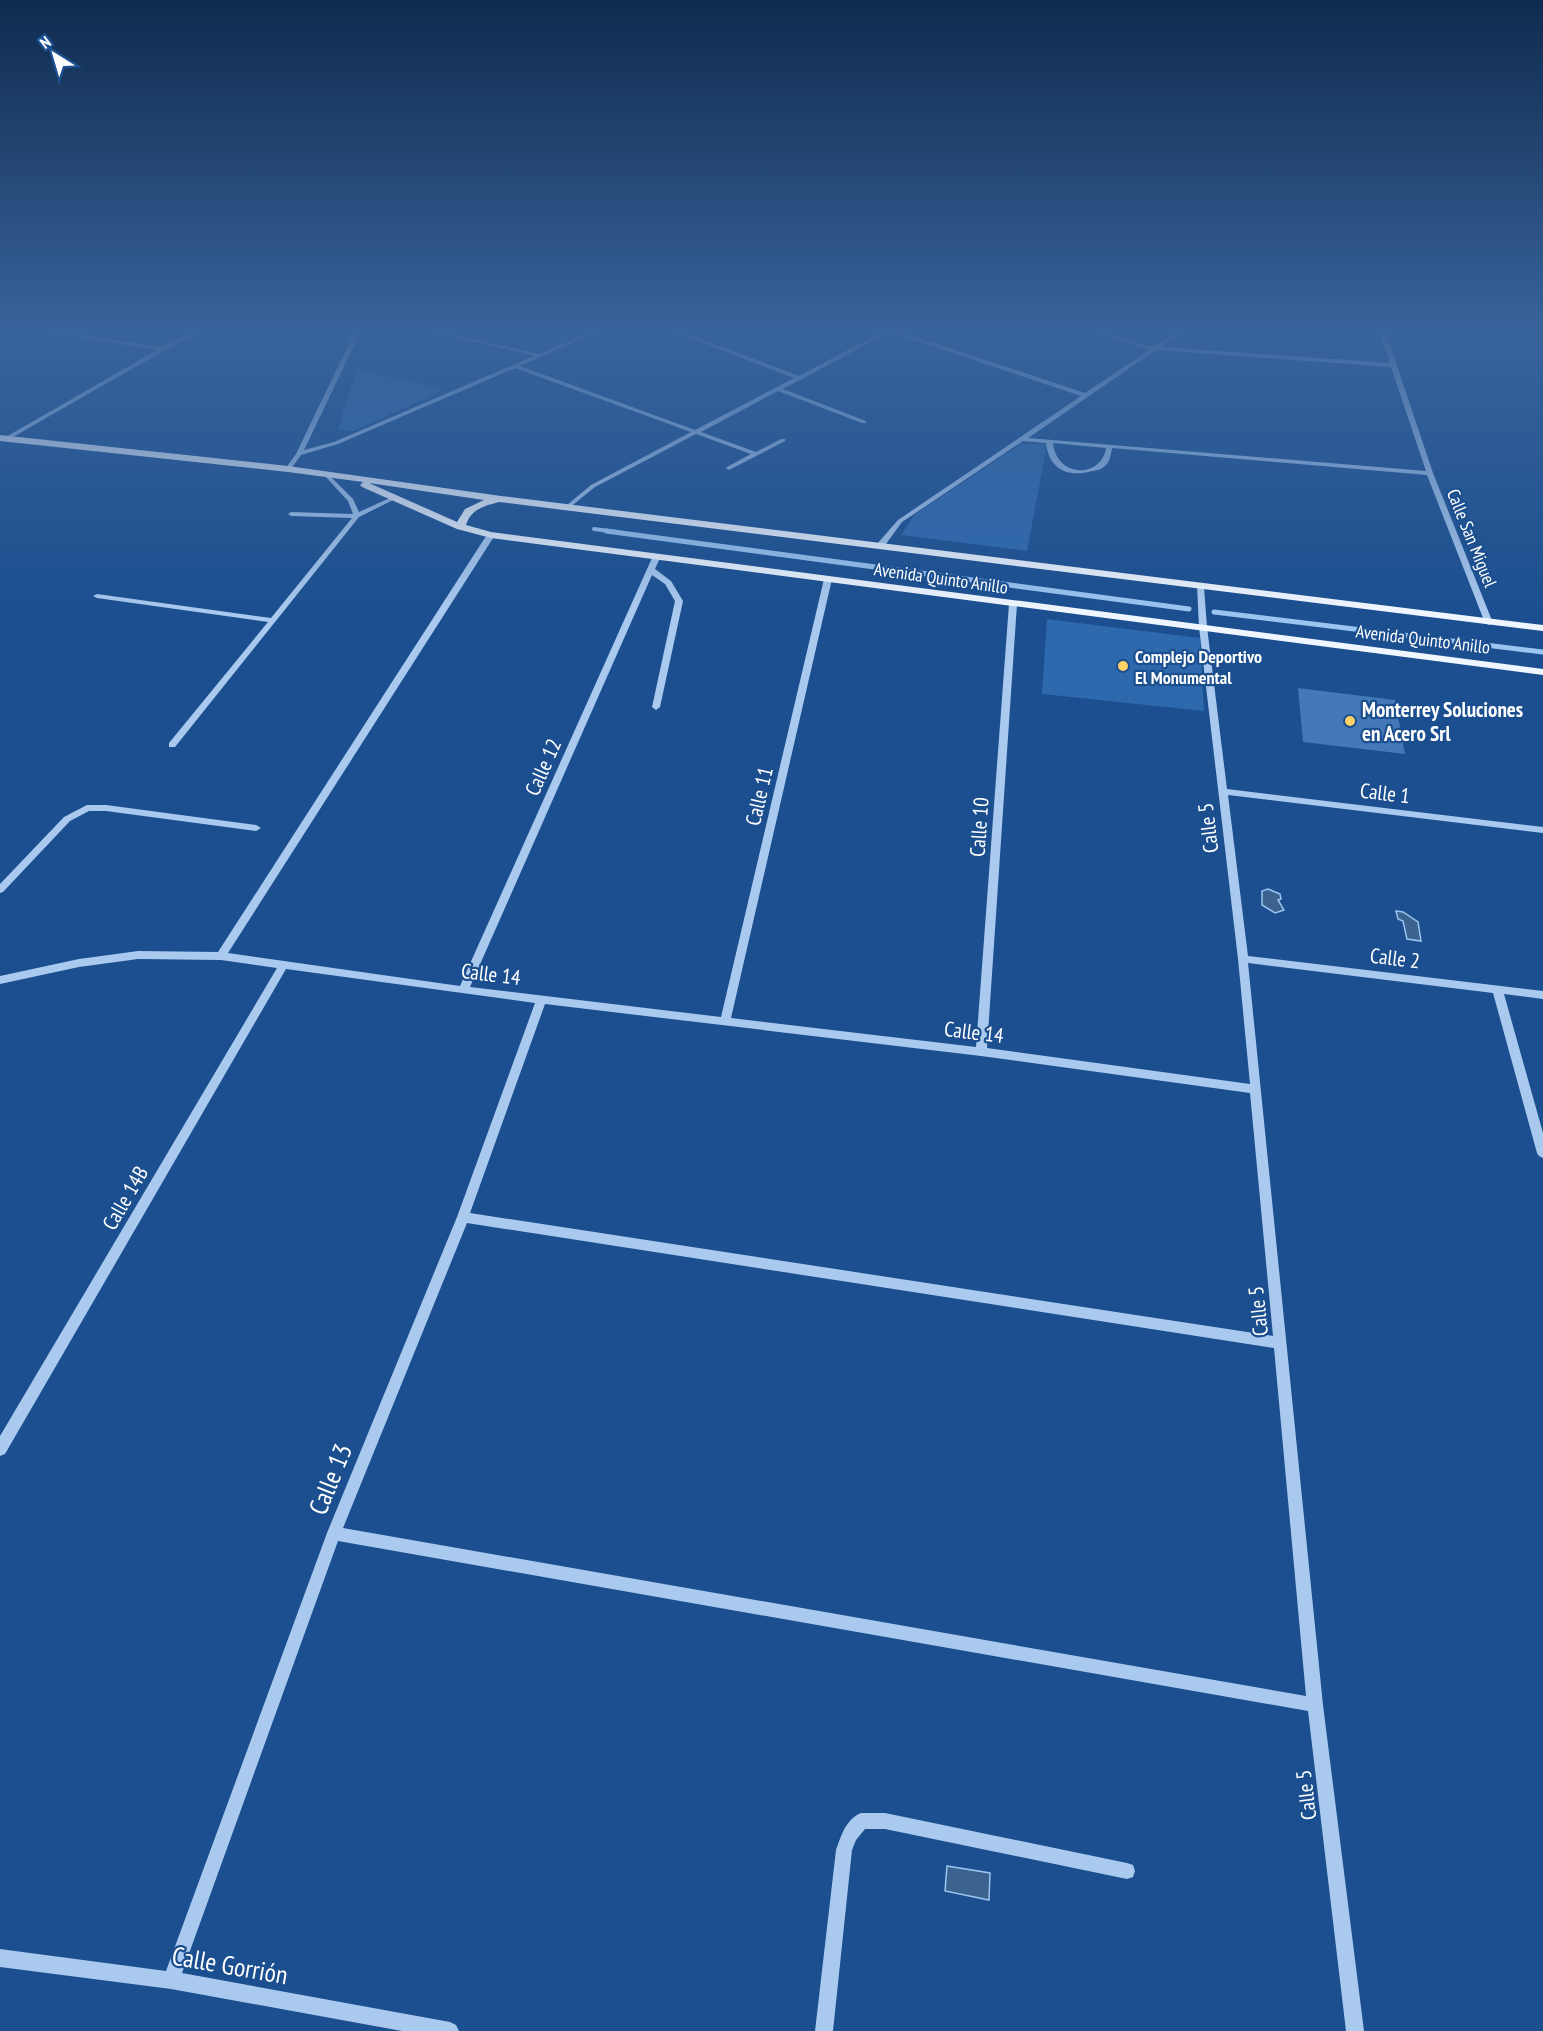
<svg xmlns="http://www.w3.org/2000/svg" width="1543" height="2031" font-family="'PT Sans Narrow',sans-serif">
<rect width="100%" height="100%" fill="#1b4f8f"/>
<g fill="#2e69ad">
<path d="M357,369l88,20 -91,42 -16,-2z"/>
<path d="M1021,444h26l-20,107 -126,-16 14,-21z"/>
<path d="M1047,619l153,19 4,73 -162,-17z"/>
</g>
<g fill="#3c6290" stroke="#9cc4f0" stroke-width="1.5">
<path d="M1268,889l12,5 1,5 -3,1 6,10 -9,3 -13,-8v-14z"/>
<path d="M1396,911l7,1 15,10 3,19 -14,-2 -4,-18 -5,-2z"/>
<path d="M947,1866l43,7 -1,27 -44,-9z"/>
</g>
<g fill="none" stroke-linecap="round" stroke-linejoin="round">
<path stroke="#9cc4f0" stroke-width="4" d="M594,529l23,3"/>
<g stroke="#9cc4f0" stroke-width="5">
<path d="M606,531l583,78"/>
<path d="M1214,612l329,40"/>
</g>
</g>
<path fill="#4478b7" d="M1298,688l97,12 10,54 -102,-12z"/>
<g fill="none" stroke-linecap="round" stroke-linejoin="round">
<g fill="#a9c9ee" fill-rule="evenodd">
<path d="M17,327h14l131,20 43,-20h7l-47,23 -159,91 -2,-1v-2l153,-88z"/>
<path d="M357,327h6l-59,123 30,-8 200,-86 -123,-29h10l118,27 62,-27h8l-89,39 175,64 99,-52 -133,-51h8l130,49 88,-47 12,-2 -4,3 190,63 64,-43 -67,-23h8l57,19c16,1 26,-19 43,-19l-29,20 229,16 -12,-36h6l49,146 60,150 -4,2 -4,-2 -58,-148 -315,-27c-1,6 -2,14 -7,18 -3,3 -10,5 -13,5 -25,7 -43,-2 -46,-28l-23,-2 -121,81 -19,26h-6v-4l21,-24 183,-124 -191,-64 -107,57 83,32v2h-4l-84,-32 -77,41 55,20 25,-13h4v2l-56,29 -3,-2 1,-1 24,-13 -55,-20 -101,53 -26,21 -3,-2 1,-1 24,-20 100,-53 -176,-64 -177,76 -37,11 -11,15h-4l-1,-1 11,-15zM1156,350l235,17 35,104 -398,-33zM1053,443l53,5c-4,30 -49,31 -53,-5z"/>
<path d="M327,473l26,26 6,13 33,-15 5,1 -38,19 -184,230h-6v-4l99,-121 -171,-24 -4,-2 4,-2 174,24 81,-100 -61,-2 -3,-2 3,-2 62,2 -5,-13 -24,-26z"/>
<path d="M488,533l7,2 -267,418 232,33 192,-428 4,-2 4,2 -5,11 16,12 12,20 -23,106 -4,3 -4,-3 23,-106 -10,-17 -13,-9 -182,412 251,30 103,-438 4,-2 4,2 -101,439 245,29 33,-443 4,-2 4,2 -30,444 263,36 -12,-125 -39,-332 -2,-42 7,2 3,40 20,162 316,38v6l-315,-38 20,161 295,35v8l-39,-5 39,139v25l-4,-2 -2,-3 -44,-160 -245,-30 75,742 41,326h-18l-38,-320 -970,-170 -156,432 268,49 6,3 3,6h-57l-231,-42 -171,-22v-18l166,22 161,-438 130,-316 78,-214 -249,-34 -281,485 -5,2v-20l277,-468 -56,-8 -83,-1 -59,8 -79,17v-8l79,-17 59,-8 80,1zM545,1004l436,52 269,37 23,243 -803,-123zM467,1223l807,125 32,348 -963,-168z"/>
<path d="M87,805h19l150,20 5,3 -5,3 -150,-20h-17l-19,10 -67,71 -3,1v-9l64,-67z"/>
<path d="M861,1813h24l242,50 6,2 2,6 -2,6 -6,2 -242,-50h-20l-9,11 -4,10 -19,181h-18l21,-181c5,-14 10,-31 25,-37z"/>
</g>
<path fill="#f0f6ff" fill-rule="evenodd" d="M0,435l288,31 213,30 1042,129v6l-1044,-129c-15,4 -28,7 -33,23l25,7 1052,137v6l-1052,-137 -34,-9 -95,-42 -2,-2 3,-3 -75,-10 -288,-31zM369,483l115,17 -19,9 -8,13z"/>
</g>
<linearGradient id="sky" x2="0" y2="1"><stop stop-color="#0f2b4f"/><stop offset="0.54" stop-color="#39639b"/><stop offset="1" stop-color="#39639b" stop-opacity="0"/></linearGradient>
<rect width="1543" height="611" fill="url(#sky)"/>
<g fill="#ffd166" stroke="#1b4f8f" stroke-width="2">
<circle cx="1123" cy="666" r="6"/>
<circle cx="1350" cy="721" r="6"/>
</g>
<g text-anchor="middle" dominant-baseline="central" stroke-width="4.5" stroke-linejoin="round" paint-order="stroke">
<g font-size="18" fill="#fff" stroke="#1b4f8f">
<text transform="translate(1472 538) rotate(68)">Calle San Miguel</text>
<text transform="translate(941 578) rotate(8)">Avenida Quinto Anillo</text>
<text transform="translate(1423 639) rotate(7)">Avenida Quinto Anillo</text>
</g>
<g font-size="18" font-weight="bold" fill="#fff" stroke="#1b4f8f" text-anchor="start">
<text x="1135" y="656">Complejo Deportivo<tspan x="1135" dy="21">El Monumental</tspan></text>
</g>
<g font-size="21" font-weight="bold" fill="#fff" stroke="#1b4f8f" text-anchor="start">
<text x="1362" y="709">Monterrey Soluciones<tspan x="1362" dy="24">en Acero Srl</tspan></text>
</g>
<g font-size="21" fill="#fff" stroke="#1b4f8f">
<text transform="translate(543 767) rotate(-66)">Calle 12</text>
<text transform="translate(1385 793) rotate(7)">Calle 1</text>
<text transform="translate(759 796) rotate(-77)">Calle 11</text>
<text transform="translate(979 827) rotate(-86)">Calle 10</text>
<text transform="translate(1208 828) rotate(-97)">Calle 5</text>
<text transform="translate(1395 958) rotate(7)">Calle 2</text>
<text transform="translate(491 974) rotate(7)">Calle 14</text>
<text transform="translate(974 1032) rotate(7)">Calle 14</text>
<text transform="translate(125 1198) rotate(-60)">Calle 14B</text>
<text transform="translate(1258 1311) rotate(-96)">Calle 5</text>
<text transform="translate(1306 1795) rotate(-97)">Calle 5</text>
</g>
<g font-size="26" fill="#fff" stroke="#1b4f8f">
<text transform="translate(330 1479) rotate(-68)">Calle 13</text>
<text transform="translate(230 1965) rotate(10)">Calle Gorrión</text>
</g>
</g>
<g transform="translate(54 54) rotate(323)" stroke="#1b4f8f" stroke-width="4.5" paint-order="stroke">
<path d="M0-4.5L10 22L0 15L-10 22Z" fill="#ffffff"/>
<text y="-9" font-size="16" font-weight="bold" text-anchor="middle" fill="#ffffff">N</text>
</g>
</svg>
